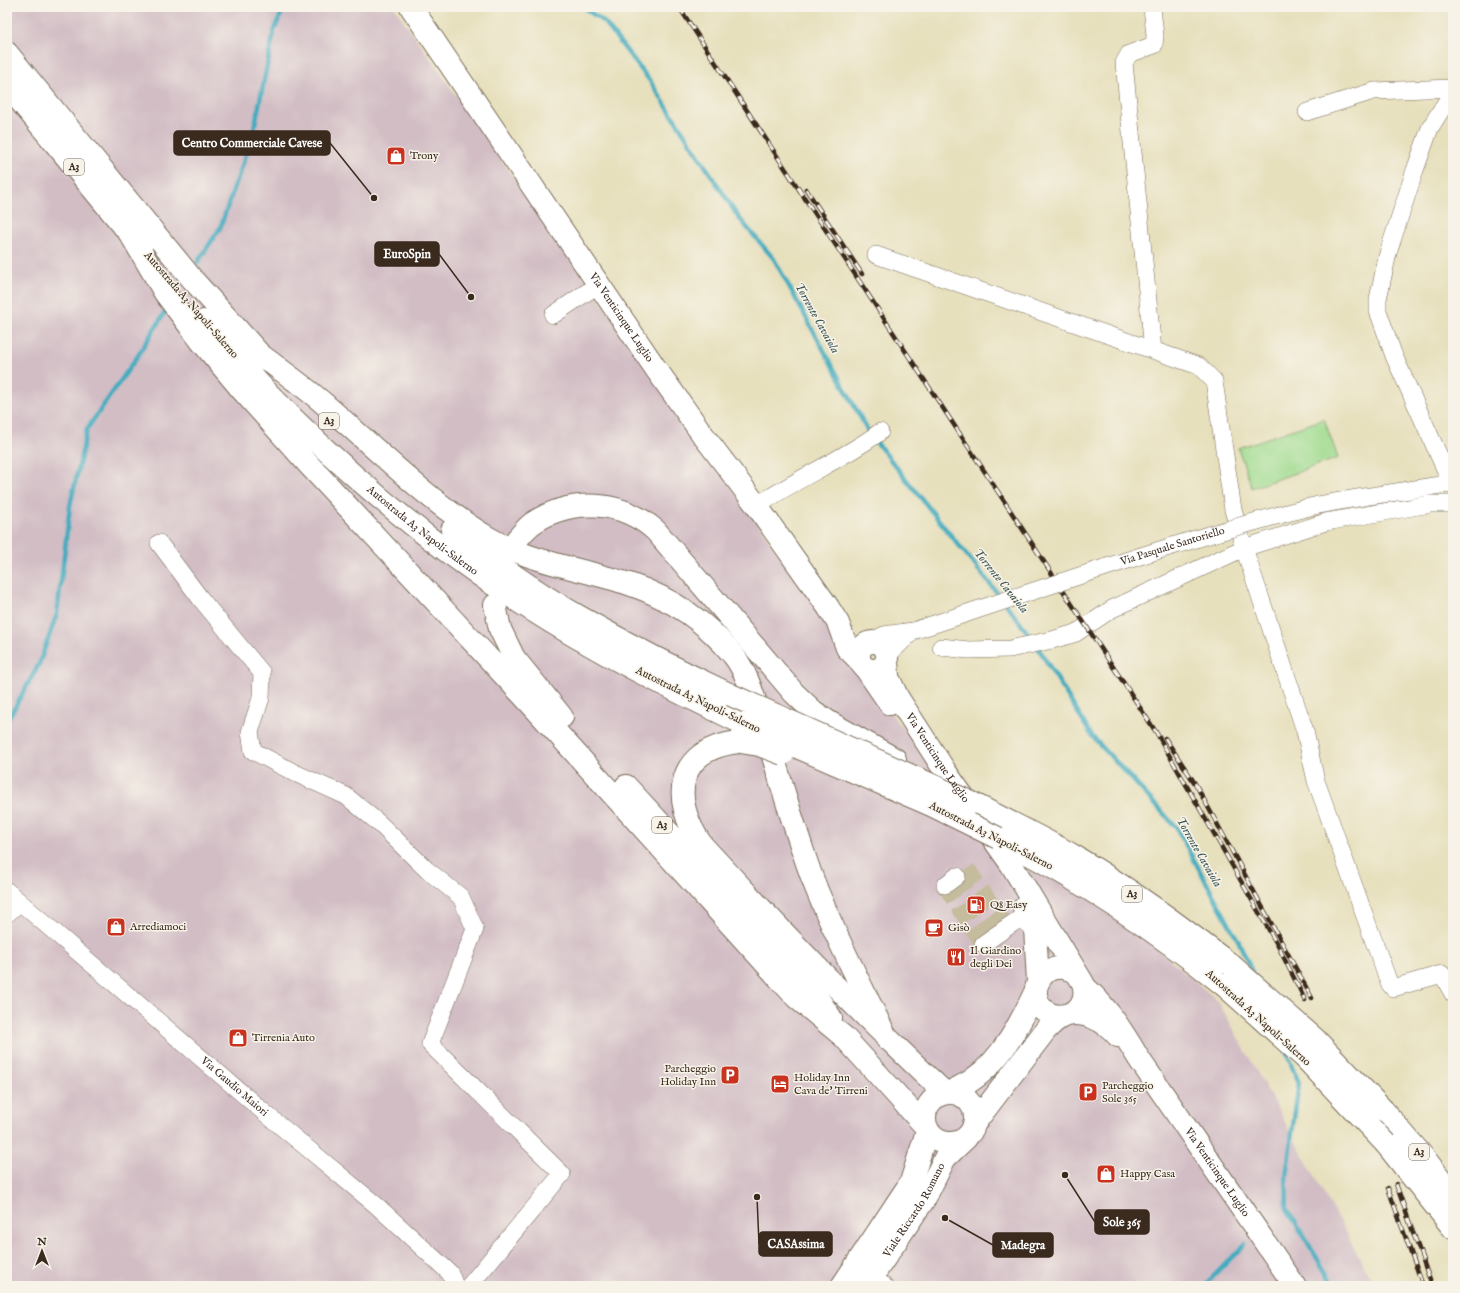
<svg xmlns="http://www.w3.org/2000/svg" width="1460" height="1293" font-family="'IM FELL English',serif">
<rect width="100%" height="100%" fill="#f7f3e8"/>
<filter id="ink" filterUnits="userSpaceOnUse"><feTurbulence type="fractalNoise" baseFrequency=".025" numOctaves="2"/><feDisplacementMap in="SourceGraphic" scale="8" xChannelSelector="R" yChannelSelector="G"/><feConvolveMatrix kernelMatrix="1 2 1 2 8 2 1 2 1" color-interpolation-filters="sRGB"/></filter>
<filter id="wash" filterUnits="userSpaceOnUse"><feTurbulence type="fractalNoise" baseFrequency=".012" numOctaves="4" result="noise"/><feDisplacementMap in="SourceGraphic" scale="16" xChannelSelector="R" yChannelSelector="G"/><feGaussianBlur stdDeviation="0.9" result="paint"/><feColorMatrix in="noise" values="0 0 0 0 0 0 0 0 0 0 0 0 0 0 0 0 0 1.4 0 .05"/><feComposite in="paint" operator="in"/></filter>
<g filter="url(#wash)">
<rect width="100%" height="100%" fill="#e7e0bd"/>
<path fill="#d2bdc5" d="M7,7h387l504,716 320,278 157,285h-1368z"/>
<path fill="#a0dc90" stroke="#6e8357" d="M1324,419l14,39 -86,30 -14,-40z"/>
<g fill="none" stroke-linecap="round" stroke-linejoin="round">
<g stroke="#40abbf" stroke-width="4.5">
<path d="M583,7l22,16 45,58 89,137 35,41 95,174 133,166"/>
<path d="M197,263l23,-35 33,-93 21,-104 10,-24"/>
<path d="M1006,604l27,36"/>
<path d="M1037,646l55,90 84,91 63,115 13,30"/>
<path d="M7,721l32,-57 18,-50 13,-108 17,-77 50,-72 28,-45"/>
<path d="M1286,1052l13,31 -13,93 1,33 47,77"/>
<path d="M1204,1286l41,-42"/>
</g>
</g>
</g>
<g filter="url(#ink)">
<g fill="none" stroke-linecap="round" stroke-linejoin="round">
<g stroke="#c5bc9d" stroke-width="17" stroke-dasharray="17 8" stroke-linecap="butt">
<path d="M967,869l40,59"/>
<path d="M957,876l39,59"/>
<path d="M945,885l38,59"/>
</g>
<defs>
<g id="minor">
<path d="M1152,7l3,29 -1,9 -25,9 -5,9 29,287"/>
<path d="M1307,112l67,-21 79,-3"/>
<path d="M876,255l323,111 15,15 19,129 11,38 61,183 11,50 73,202 4,5 49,-14 11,20"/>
<path d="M553,315l46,-31"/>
<path d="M1450,480l-56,-124 -16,-45v-12l10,-46 27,-83 15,-42 23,-37"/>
<path d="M1409,490l31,-5 13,-1"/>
<path d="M757,506c40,-28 85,-46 123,-74"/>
<path d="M159,543l41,55 62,75 -1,25 -11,34 3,19 42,22 51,23 34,28 47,46 34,27 14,32 -45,115 132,130 -93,112"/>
<path d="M870,642l14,-7 29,-4"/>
<path d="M941,647l27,3 42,-1 42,-9 24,-7 36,-24 132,-61 82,-26 104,-18h23"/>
<path d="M888,655l25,-24"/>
<path d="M945,885l12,-9"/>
<path id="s1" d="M7,891l259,223 110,91 74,68 5,13"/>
<path d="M7,914l13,-12"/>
<path d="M983,944l36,-25 16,9"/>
<path d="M873,1276l11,10"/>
</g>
<g id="major">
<path id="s2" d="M411,7l245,362 47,66 54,71 71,101 10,16 9,25 12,12"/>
<circle cx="873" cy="656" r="14"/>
<path id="s3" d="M887,660l1,17 10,21 47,73 66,93 72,119c11,36 -43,46 -47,11 -1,-8 4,-17 10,-22 10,-7 20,-4 29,0"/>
<path d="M866,669l24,35"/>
<path d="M1024,908l11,20 3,54"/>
<path id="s4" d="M1085,987c23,21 38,45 54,72l156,227"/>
<path d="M950,1092c7,-4 15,-7 22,-12 30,-20 49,-58 64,-90"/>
<circle cx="950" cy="1118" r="25"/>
<path d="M974,1124l71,-93c5,-5 10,-11 17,-14 20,-9 43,4 56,19"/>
<path d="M842,1286l69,-104 16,-51"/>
<path id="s5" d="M866,1286l59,-88 20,-40 21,-20"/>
</g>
<g id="highway">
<path d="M7,53l186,227 71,79"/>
<path d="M7,85l134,162"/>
<path d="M131,235l34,58 36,48 41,49 68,76 221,238 265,293 48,40 81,89"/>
<path id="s6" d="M203,321c90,107 203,208 321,284 71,46 145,83 220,119"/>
<path d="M254,350c25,19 52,37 75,58 51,44 100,94 158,129 44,26 94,31 142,47 42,14 77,37 105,72 13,17 19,39 26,59 12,36 22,73 34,109 8,24 15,48 25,71 20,49 45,96 68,144"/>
<path d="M452,530c41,31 83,62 128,87 49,28 100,54 151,78"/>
<path d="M517,539c5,-5 10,-12 16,-16 38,-26 89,-23 123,8l138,162 19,18 16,11 66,37"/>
<path d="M495,605l5,24 14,29 48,59"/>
<path d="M740,742c-64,6 -71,57 -38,103 78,85 158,169 243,248"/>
<path d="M626,786l183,199 22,33"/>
<path d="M972,803c34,17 68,34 102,53 55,32 106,70 157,109"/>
<path d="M998,838c81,40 155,91 226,147"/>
<path d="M1383,1110l43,50 27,35"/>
<path d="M1386,1144l67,84"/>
</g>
</defs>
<use href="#minor" stroke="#776a56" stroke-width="18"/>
<use href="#major" stroke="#776a56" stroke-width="24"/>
<use href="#highway" stroke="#776a56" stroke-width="24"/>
<use href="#minor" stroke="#fff" stroke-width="17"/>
<use href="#major" stroke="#fff" stroke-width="22"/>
<use href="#highway" stroke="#fff" stroke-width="22"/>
<defs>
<g id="rail">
<path d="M679,7l477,725 122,214 27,54"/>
<path d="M806,189l56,85"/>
<path d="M1165,738l31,47 116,213"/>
<path d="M1396,1184l36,102"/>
<path d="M1388,1188l35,98"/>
</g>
</defs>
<use href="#rail" stroke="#3b2a1e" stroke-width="4.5"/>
<use href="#rail" stroke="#f7f3e8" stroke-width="3" stroke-dasharray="9" stroke-linecap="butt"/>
<defs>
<g id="minor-bridge">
<path id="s7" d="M913,631c129,-42 257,-88 389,-122 35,-9 71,-13 107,-19"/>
</g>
<g id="highway-bridge">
<path d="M731,695l241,108"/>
<path d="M744,724l187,81 67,33"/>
<path d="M740,742l19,3 24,9"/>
<path d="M1231,965l85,75 67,70"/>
<path d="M1224,985l81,73 81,86"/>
</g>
</defs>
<use href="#minor-bridge" stroke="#776a56" stroke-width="18" stroke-linecap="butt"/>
<use href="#highway-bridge" stroke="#776a56" stroke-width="24" stroke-linecap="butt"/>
<use href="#minor-bridge" stroke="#fff" stroke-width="17"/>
<use href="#highway-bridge" stroke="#fff" stroke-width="22"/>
</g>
</g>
<defs>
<symbol id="shop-square" viewBox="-11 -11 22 22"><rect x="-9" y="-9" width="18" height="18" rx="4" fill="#c8321e" stroke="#f7f3e8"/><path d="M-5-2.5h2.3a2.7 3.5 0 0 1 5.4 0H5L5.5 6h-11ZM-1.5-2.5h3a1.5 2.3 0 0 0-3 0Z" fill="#fff"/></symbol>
<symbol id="fuel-square" viewBox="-11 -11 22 22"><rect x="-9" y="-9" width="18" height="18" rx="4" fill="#c8321e" stroke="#f7f3e8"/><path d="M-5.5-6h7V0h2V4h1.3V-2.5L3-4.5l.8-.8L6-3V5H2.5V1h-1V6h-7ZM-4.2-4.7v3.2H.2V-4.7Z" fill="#fff"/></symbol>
<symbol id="cafe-square" viewBox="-11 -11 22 22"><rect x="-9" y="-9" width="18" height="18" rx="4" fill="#c8321e" stroke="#f7f3e8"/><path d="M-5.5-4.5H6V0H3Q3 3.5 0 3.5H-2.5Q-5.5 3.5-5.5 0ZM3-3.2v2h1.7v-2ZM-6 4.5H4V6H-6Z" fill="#fff"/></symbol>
<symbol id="restaurant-square" viewBox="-11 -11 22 22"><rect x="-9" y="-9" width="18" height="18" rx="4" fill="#c8321e" stroke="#f7f3e8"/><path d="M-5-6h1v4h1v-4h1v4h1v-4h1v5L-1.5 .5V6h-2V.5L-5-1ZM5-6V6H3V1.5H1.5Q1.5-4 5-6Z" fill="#fff"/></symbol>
<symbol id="parking-square" viewBox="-11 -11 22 22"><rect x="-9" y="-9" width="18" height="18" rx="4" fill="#c8321e" stroke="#f7f3e8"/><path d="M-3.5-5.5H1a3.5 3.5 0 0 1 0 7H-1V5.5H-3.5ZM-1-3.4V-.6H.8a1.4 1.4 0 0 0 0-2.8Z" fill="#fff"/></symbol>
<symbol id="hotel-square" viewBox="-11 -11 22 22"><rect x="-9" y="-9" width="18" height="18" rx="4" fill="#c8321e" stroke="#f7f3e8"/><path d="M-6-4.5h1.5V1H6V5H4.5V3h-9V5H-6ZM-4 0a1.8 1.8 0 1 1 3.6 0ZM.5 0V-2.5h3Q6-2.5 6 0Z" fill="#fff"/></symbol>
</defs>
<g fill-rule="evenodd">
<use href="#shop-square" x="385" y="145" width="22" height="22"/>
<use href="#fuel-square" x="965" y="894" width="22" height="22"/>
<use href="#shop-square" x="105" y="916" width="22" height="22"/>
<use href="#cafe-square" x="923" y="917" width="22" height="22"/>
<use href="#restaurant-square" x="945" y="946" width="22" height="22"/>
<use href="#shop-square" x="227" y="1027" width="22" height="22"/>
<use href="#parking-square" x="719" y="1064" width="22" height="22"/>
<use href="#hotel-square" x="769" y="1073" width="22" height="22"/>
<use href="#parking-square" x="1077" y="1081" width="22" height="22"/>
<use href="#shop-square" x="1095" y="1163" width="22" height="22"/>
</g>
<g text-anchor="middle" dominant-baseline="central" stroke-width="3" stroke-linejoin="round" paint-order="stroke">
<g fill="#f7f3e8" stroke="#73665b" stroke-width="1">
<rect x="64" y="159" width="20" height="16" rx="3"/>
<rect x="319" y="413" width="20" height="16" rx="3"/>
<rect x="652" y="817" width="20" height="16" rx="3"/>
<rect x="1122" y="886" width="20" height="16" rx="3"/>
<rect x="1409" y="1144" width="20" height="16" rx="3"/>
</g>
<g font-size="10" font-weight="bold" fill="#3b2a1e">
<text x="74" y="167">A3</text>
<text x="329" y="421">A3</text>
<text x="662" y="825">A3</text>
<text x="1132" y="894">A3</text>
<text x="1419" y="1152">A3</text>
</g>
<g font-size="11" fill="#3b2a1e" stroke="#f7f3e8" text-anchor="start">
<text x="410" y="156">Trony</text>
<text x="990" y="905">Q8 Easy</text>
<text x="130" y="927">Arrediamoci</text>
<text x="948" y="928">Gisò</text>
<text x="970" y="951">Il Giardino<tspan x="970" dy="13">degli Dei</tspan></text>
<text x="252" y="1038">Tirrenia Auto</text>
<text x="716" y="1069" text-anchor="end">Parcheggio<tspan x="716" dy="13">Holiday Inn</tspan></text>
<text x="794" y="1078">Holiday Inn<tspan x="794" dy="13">Cava de' Tirreni</tspan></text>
<text x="1102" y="1086">Parcheggio<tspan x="1102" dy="13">Sole 365</tspan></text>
<text x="1120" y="1174">Happy Casa</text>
</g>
<g font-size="11" fill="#3b2a1e" stroke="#f7f3e8">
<text transform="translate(191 305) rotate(49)">Autostrada A3 Napoli-Salerno</text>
<text stroke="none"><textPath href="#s2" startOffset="375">Via Venticinque Luglio</textPath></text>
<text stroke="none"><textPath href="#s6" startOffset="304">Autostrada A3 Napoli-Salerno</textPath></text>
<text stroke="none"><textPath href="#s7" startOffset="273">Via Pasquale Santoriello</textPath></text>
<text transform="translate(698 700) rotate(26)">Autostrada A3 Napoli-Salerno</text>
<text stroke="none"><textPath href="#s3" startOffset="112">Via Venticinque Luglio</textPath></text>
<text transform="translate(991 836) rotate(27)">Autostrada A3 Napoli-Salerno</text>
<text transform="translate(1258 1018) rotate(42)">Autostrada A3 Napoli-Salerno</text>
<text stroke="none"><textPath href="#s1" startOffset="300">Via Gaudio Maiori</textPath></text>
<text stroke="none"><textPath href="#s4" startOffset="228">Via Venticinque Luglio</textPath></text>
<text stroke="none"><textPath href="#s5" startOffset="90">Viale Riccardo Romano</textPath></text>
</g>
<g font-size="12" font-style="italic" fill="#3d5756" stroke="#f7f3e8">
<text transform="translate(817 318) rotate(61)">Torrente Cavaiola</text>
<text transform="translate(1001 581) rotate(51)">Torrente Cavaiola</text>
<text transform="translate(1199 852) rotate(60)">Torrente Cavaiola</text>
</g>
</g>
<path fill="none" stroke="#3b2a1e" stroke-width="1.5" d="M374 198L330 143M471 297L439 254M1065 1175L1095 1222M757 1197L759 1244M945 1218L993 1245"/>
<g fill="#3b2a1e" stroke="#f7f3e8" stroke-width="1.5">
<circle cx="374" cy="198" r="4"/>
<circle cx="471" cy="297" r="4"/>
<circle cx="1065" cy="1175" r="4"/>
<circle cx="757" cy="1197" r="4"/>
<circle cx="945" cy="1218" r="4"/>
</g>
<g fill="#3b2a1e" stroke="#3b2a1e" stroke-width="1.5">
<rect x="174" y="131" width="156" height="24" rx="4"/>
<rect x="375" y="242" width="64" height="24" rx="4"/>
<rect x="1095" y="1210" width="54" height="24" rx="4"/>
<rect x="759" y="1232" width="73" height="24" rx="4"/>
<rect x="993" y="1233" width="60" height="24" rx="4"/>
</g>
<g font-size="12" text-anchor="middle" font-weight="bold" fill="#fff">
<text x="252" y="147">Centro Commerciale Cavese</text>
<text x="407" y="258">EuroSpin</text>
<text x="1122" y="1226">Sole 365</text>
<text x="796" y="1248">CASAssima</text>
<text x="1023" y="1249">Madegra</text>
</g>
<rect width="1460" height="1293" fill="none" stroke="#f7f3e8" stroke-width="24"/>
<g transform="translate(42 1251)" stroke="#f7f3e8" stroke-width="3" paint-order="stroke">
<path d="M0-3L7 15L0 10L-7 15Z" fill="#3b2a1e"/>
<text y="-6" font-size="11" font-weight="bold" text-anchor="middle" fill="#3b2a1e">N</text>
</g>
</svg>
